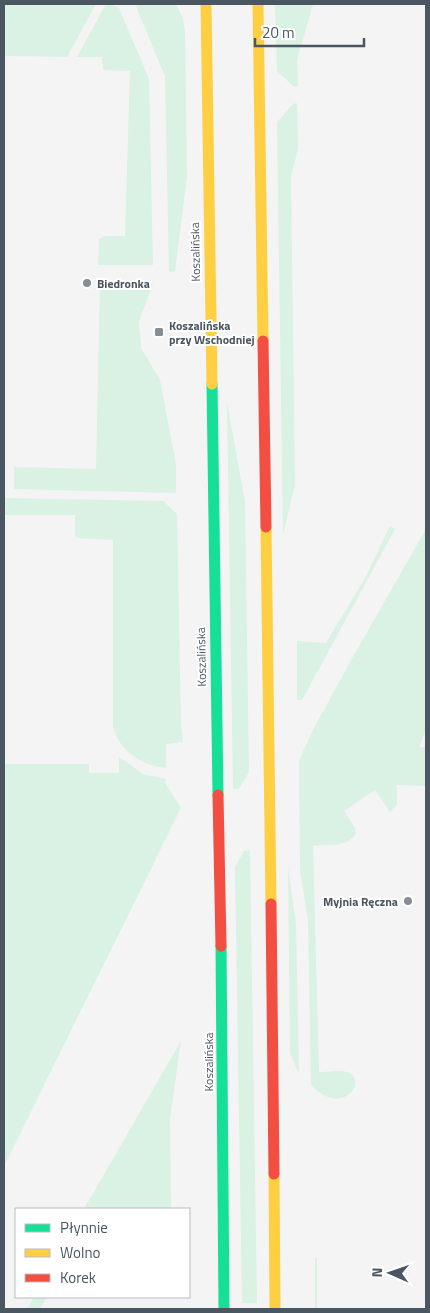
<svg xmlns="http://www.w3.org/2000/svg" width="430" height="1313" font-family="'Titillium Web',sans-serif">
<rect width="100%" height="100%" fill="#f4f4f4"/>
<g fill="#d9f2e3">
<path d="M4,4h92l-29,53 -63,-1z"/>
<path d="M106,4h4l9,4 30,71 4,186h-55l1,-26 7,-3h19l5,-165 -27,-1 -1,-13h-25z"/>
<path d="M136,4h40l7,15 2,12 2,146 -12,94 -6,1 -4,-196 -28,-67z"/>
<path d="M275,4h38l-16,56 1,26h-5l-16,-15z"/>
<path d="M297,103l1,46 -7,27 4,309 -12,49 -6,-412 16,-18z"/>
<path d="M100,282l53,2 -14,37 2,27 19,32 16,85v28l-162,-4v-22l82,2z"/>
<path d="M227,402l18,100 4,270 -10,17h-6z"/>
<path d="M4,498l159,3 14,13 4,210 2,18 -17,2v24c-24,-2 -48,-18 -53,-42v-186l-35,-2 -3,-2v-21h-71z"/>
<path d="M390,526l5,3 -93,171h-5v-59l29,2 38,-63z"/>
<path d="M426,529v200l-7,18h7v39l-29,-1v19l-7,8 -15,-22 -31,21 11,17 1,6c-10,14 -28,10 -43,12l6,226c9,0 20,-3 28,0 23,9 -5,46 -36,13l-3,-163 -8,-53 -1,-109 16,-34 39,-71z"/>
<path d="M119,757l24,17 23,5 -1,4 16,25 -177,358v-402h85v9h30z"/>
<path d="M250,850l7,453h-15l-7,-436 9,-16z"/>
<path d="M288,868l8,55 3,150 -9,-19z"/>
<path d="M181,1041l-11,78 1,90h-87z"/>
<rect x="315" y="1258" width="2" height="51"/>
<path d="M34,1297h13l-7,12h-13z"/>
</g>
<g fill="none" stroke-linecap="round" stroke-linejoin="round">
<g stroke="#16e098" stroke-width="11">
<path d="M212,384l6,411"/>
<path d="M221,946l3,363"/>
</g>
<g stroke="#ffcf43" stroke-width="11">
<path d="M206,4l6,380"/>
<path d="M258,4l5,337"/>
<path d="M266,527l5,377"/>
<path d="M274,1174l1,135"/>
</g>
<g stroke="#f24e42" stroke-width="11">
<path d="M263,341l3,186"/>
<path d="M218,795l3,151"/>
<path d="M271,904l3,270"/>
</g>
</g>
<g fill="#868d94" stroke="#fff" stroke-width="2">
<circle cx="87" cy="283" r="5"/>
<rect x="154" y="327" width="10" height="10" rx="2.5"/>
<circle cx="408" cy="901" r="5"/>
</g>
<g text-anchor="middle" dominant-baseline="central" stroke-width="4" stroke-linejoin="round" paint-order="stroke">
<g font-size="12" fill="#4a5661" stroke="#fff">
<text transform="translate(195 252) rotate(-91)">Koszalińska</text>
<text transform="translate(201 657) rotate(-91)">Koszalińska</text>
<text transform="translate(208 1062) rotate(-90)">Koszalińska</text>
</g>
<g font-size="12" font-weight="bold" fill="#4a5661" stroke="#fff" text-anchor="start">
<text x="97" y="283">Biedronka</text>
<text x="169" y="325">Koszalińska<tspan x="169" dy="14">przy Wschodniej</tspan></text>
<text x="398" y="901" text-anchor="end">Myjnia Ręczna</text>
</g>
</g>
<rect width="430" height="1313" fill="none" stroke="#4a5661" stroke-width="10"/>
<rect x="15" y="1208" width="175" height="90" fill="#ffffff" stroke="#b7bbc0"/>
<rect x="25" y="1224" width="25" height="8" fill="#16e098" stroke="#b7bbc0"/>
<text x="60" y="1233" font-size="15" fill="#4a5661">Płynnie</text>
<rect x="25" y="1249" width="25" height="8" fill="#ffcf43" stroke="#b7bbc0"/>
<text x="60" y="1258" font-size="15" fill="#4a5661">Wolno</text>
<rect x="25" y="1274" width="25" height="8" fill="#f24e42" stroke="#b7bbc0"/>
<text x="60" y="1283" font-size="15" fill="#4a5661">Korek</text>
<g transform="translate(390 1273) rotate(272)" stroke="#ffffff" stroke-width="4" paint-order="stroke">
<path d="M0-4L9 19L0 12L-9 19Z" fill="#4a5661"/>
<text y="-8" font-size="14" font-weight="bold" text-anchor="middle" fill="#4a5661">N</text>
</g>
<path d="M255 38v8h109v-8" fill="none" stroke="#4a5661" stroke-width="2.5"/>
<text x="262" y="38" font-size="15" fill="#4a5661" stroke="#ffffff" stroke-width="4" paint-order="stroke">20 m</text>
</svg>
